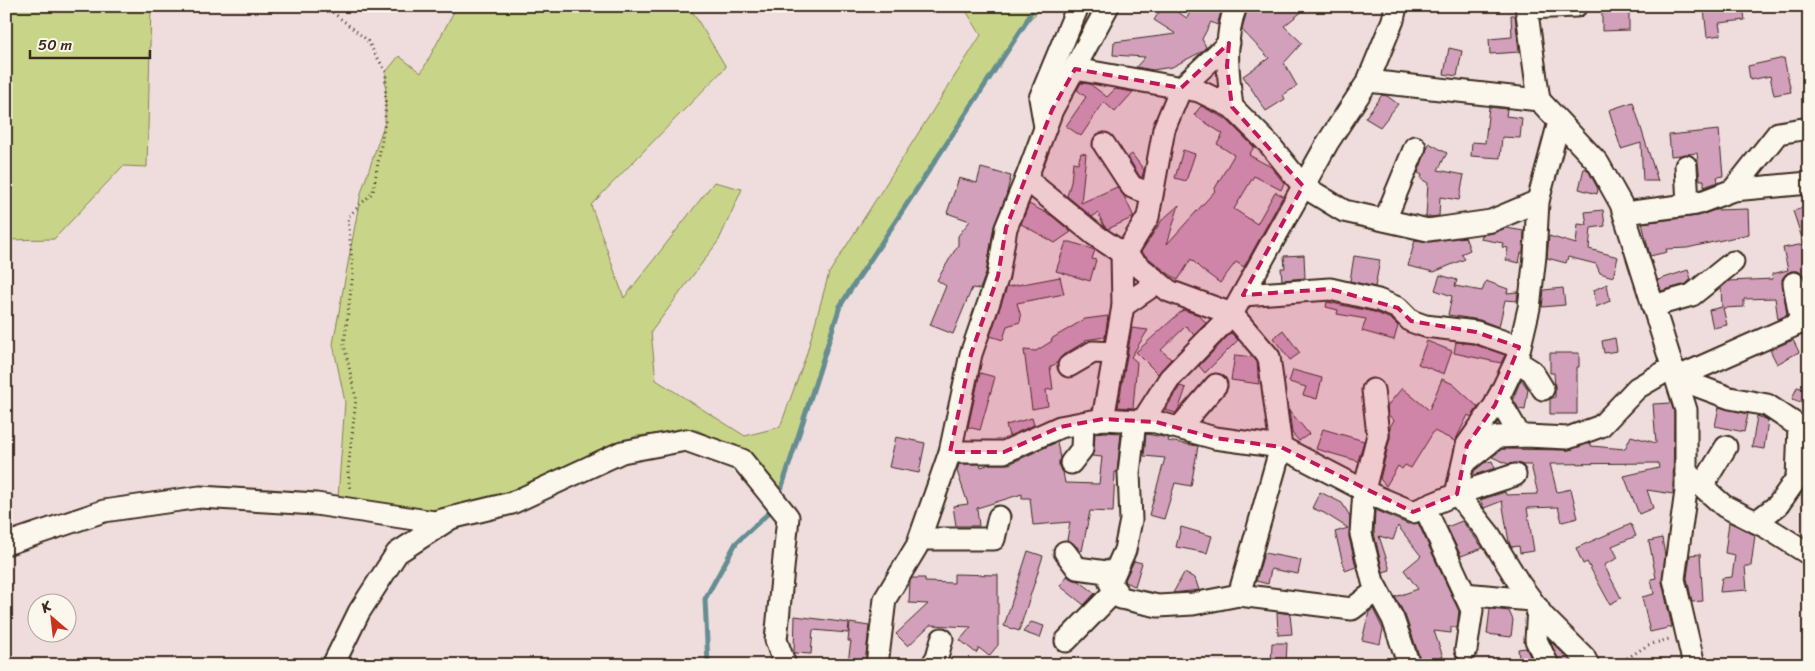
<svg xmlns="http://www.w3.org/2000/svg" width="1815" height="671" font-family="Sriracha,sans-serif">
<rect width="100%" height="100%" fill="#efdddd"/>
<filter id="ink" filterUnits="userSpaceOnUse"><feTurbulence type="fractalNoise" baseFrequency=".02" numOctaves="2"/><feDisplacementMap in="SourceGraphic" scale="10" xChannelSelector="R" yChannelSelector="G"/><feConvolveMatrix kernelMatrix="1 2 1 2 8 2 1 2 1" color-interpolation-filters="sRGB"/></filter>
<g filter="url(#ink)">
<g fill="#c8d589" stroke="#828054">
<path d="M6,6h145l-4,161 -24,-1 -69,73 -48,1z"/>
<path d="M457,6h232l37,61 -135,138 33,93 90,-116 28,7 -23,51 -68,92 5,48 89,56 35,-9 26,-71 23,-83 152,-238 -18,-29h81l-19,18 -185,282 -61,190 -33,-42 -49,-24 -61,6 -121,55 -73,21 -86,-9 -18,-6 7,-95 -12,-58 28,-151 24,-71 1,-50 13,-16 22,17z"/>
</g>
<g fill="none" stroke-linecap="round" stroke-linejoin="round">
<g stroke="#658d92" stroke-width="5">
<path d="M779,496l61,-190 185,-282 9,-18"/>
<path d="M708,665l-3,-66 31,-56 38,-35"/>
</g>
</g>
<g fill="#d3a0bb" stroke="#3b2a1e">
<path d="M1163,6h5l19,12 6,-12h30l-6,19 -6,-3 -9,17 4,8 -5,5 -29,15 -19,3 -17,-3 9,-10 -32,-2 1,-13 62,-8 -22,-14z"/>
<path d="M1248,6h61l-25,20 18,17 -18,20 13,23 -14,9 2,4 -19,12 -23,-35 26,-18 -27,-28z"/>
<path d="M1602,6h27v24l-27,1z"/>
<path d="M1743,6l2,14 -26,3 2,12 -14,2 -3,-28z"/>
<path d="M1511,15h4l4,37 -29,2 -1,-15 23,-2z"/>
<path d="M1449,48l13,3 -5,25 -13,-2z"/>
<path d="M1784,58l7,34 -17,3 -4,-19 -20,4 -2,-14z"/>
<path d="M1081,83l9,1 17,13 8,-8 18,3 -18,20 -11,-10 -23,34 -15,-10 20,-29 -9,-7z"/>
<path d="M1382,95l5,1 11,8 -18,23 -15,-9z"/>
<path d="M1633,102l12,39 13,40h-15l-2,-38 -20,6 -12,-39z"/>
<path d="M1201,106l25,13 28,28 -5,8 22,12 13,16 -3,7 -27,-14 -20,33 23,15 18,-32 8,4 -39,71 -8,-5 -16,21 -19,-14 -10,-10 -13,21 -12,-8 -25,-20 21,-32 17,-15 -12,39 48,-53 -1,-1 20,-35 -17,-11 6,-10 -29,-19z"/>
<path d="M1489,107l18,2 -1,7 16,2 -2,20 -18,-1 -2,21 -29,-2 1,-14 13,1z"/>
<path d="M1719,130l4,46 -6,1 1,5 -14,5v-7h-4l-3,-27 -26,3 -2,-21z"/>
<path d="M1429,143l18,10 -9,17 26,5 -5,25 -19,-3 -1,19 -10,1h-3l2,-34 -7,-4 1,-4 -4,-2z"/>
<path d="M1183,150l12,4 -9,27 -11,-3z"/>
<path d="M1081,153l5,1 -5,49 36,-16 7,9 10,21 -26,12 -4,-3 -6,-13 -6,4 -25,-21 4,-14 2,-20 5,1z"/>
<path d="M1132,154l12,16 -2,7h-2l-12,-20z"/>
<path d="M981,168l30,8 -5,20 -12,30 -8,47 -6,16 -8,-1 -19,46 -23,-9 16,-39 -9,-6 21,-35v-9l12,-15 -23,-8 12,-35 18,5z"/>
<path d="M1584,168l4,2 10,19 -1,5 -18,-5z"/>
<path d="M1029,204l23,12 19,16 -16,11 -34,-19z"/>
<path d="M1809,206v89l-5,-20 -6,-4h-7l-5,3 -4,5 5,36 -9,4 -3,-21 -31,1v8l-21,1 4,17 -14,3 -4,-18 13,-3 -1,-19 8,-7 44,-2 -1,-5 16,-4 -5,-22 21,-4 -11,-33z"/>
<path d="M1748,209l1,25 -62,14 -21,1 1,3 -17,4 -8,-33 56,-7 17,-6z"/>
<path d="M1603,210l2,16 -14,2 -2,21 29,8 -5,20 -13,-4 -4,-9 -28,-7 -2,6 -19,-5 2,-22 27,8 2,-20 9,1 -2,-13z"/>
<path d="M1506,228l18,3 -1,22h-2l-2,10 -13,-3 2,-12 -6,-1 1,-4 -22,-4 1,-4 11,-2z"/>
<path d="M1465,237l5,13 -9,4 4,5 -31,13 -26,-6 7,-26 15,2z"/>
<path d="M1066,242h5l24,8 -3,9 4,1 -6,21 -34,-10z"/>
<path d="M1304,255l1,23 -23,2 -1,-12h4l-1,-12z"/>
<path d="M1354,256l26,4 -5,27 -25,-6z"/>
<path d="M1688,270l3,9 -5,5 -25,7 -3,-11z"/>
<path d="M1440,275l17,5 -2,6 27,5 4,-10 22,8 -1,4 11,-1 -1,9 -12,-1 -6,27 -19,-7 -32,-5 4,-19 -17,-6z"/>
<path d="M1060,277l4,17 -47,9 4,14 -1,5 -13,4 -4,14 -13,-4 17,-49z"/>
<path d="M1607,284l3,17 -14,6 -2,-17z"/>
<path d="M1563,288l2,17 -23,2 2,-17z"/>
<path d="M1327,302l47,10 17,7 7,7 -4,14 -32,-9 4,-12 -29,-5 1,-4 -12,-3z"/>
<path d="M1183,310l16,5 7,8 -12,12 -8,-9 -25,24 10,9 -13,15 -22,-22z"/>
<path d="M1108,316l-3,21 -20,3 1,1 -23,14 -6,8 -7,4 3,22 -7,1 2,16 -16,3 -8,-59 12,1 16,-10 -1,-2 34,-20z"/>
<path d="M1132,328l16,2 -17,27 6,5 -4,46 -15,-1z"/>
<path d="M1283,330l17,23 -10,7 -17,-22z"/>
<path d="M1231,333l7,7 -33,33 -6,-7z"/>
<path d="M1615,338l2,13 -13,2 -2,-12z"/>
<path d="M1793,340l6,12 -22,12 -7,-14z"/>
<path d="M1427,341l25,10 -8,23 -26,-10z"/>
<path d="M1456,342l17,2 32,11 -4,8 -47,-10z"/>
<path d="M1550,353h29v14h-2v47h-27v-15l5,-2v-8l-1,-16h-4z"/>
<path d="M1235,355l18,2 4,5 2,22 -28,-4z"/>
<path d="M1293,370l29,8 -5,21 -14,-4 3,-8 -17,-5z"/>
<path d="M980,373l15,4 -15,53 -12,-3z"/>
<path d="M1442,379l11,5 25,23 -7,10 -3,-2 -13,26 -21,-10 -23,37 -6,-3 -3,4 -4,-3 -12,20 -6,-7 10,-41v-11l4,-7 -6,-5 -1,-9 15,-18 27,22z"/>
<path d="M1521,379l7,10 -3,21 -6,-1 -6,-10z"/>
<path d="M1180,386l6,2 -7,20 -3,5 -11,-3z"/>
<path d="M1797,387l12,3v15l-17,-6z"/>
<path d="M1671,403l3,9 -1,82 -26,-4 6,18 -14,6 -15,-38 35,-8 -1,-5 -108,1 7,28 14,-3 7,29 -16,4 -4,-15 -31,1 7,43 -14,2 -1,-7 -8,1 -2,-5 -7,-41 -18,7 -4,-8 25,-8 1,3 32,-1 -7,-29h-8l-6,-2 -9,1 -16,-7 10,-8 66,1 23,-7v3l34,3 6,-13 25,7 -3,-39z"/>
<path d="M1719,407l29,7 -4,18 -29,-6z"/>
<path d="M1289,410l20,24 -10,7 -7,-8z"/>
<path d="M1757,416l11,4 -4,29 -12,-2z"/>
<path d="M1032,418l2,7 -25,11 -3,-11z"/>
<path d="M1323,429l41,12 -6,20 -42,-12z"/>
<path d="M1104,432l17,1 -4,39h-2l-2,40 -23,-1 -8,40 -12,-10 -3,-1 3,-18 -37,3 -3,-27h-8v-4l-45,14 2,18h-23l-3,-20 15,-2 -11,-33 2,-7h21l1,3 9,-3h19l48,-22 3,16 -1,9 4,5 2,11 34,1 3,-27 -10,-1 2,-7 1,-16z"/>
<path d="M1146,434l23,4 -1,3 30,5 -7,40 -16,-3 -11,36 -15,-4 16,-57 -21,-2z"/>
<path d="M896,437l29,6 -6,30 -30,-6z"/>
<path d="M1492,461l3,7 -21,7v-4l10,-8z"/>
<path d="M1320,492l22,11 8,13 -1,21 7,30 -11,4 -10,-39 13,-4 -24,-15 -12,-5z"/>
<path d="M1375,510l33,14 10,-1 41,88 -2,17 -6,-1v6l-17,-2 9,26 -21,7 -17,-49 -10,-18 23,-8 -14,-19 17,-14 -23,-30 -5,14 -14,-4 11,34 -7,2 -9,-39z"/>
<path d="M1462,521l21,27 -22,8 -14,-29z"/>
<path d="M1729,522l26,13 -4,31h-6l2,24 -27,2 2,-14 10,-1 3,-22 -10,-2z"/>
<path d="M1631,524l5,12 -24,10 6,12 -14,7 17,33 -11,6 -23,-42 -4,2 -7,-16z"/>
<path d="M1181,527l31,9 -5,17 -31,-6z"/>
<path d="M1662,538l3,18 -3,26 10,45 -22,5 -8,-35 12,-3 -3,-15 5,-1 -7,-37z"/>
<path d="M1028,551l15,5 -24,75 -15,-5z"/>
<path d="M1264,553l37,7 -3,14 -27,-5 -3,15 -12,-3z"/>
<path d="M1700,554l3,47 -11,1 -5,-24 3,-23z"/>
<path d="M1134,561l8,2 -7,23 -11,-4z"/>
<path d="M1184,573l11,5 4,12 -26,3z"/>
<path d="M954,574l44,1v70l-9,11 -10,-8 -3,5 -16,-13 11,-13 -41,-2 -22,21 -12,-12 32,-30 -19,-1 1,-22 2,-3h13v4l29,1z"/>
<path d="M1067,576l4,3 8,2 16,12 -11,12 -24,-19z"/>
<path d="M1373,609l10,20 -3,15 -18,-4 7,-28z"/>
<path d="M1490,609l19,2 4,9 -2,17 -24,-3z"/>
<path d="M1277,612l13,2 2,20 -14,1z"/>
<path d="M795,616l54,7 -1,10 -35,-3 -2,24 -17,-1z"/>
<path d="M1031,622l13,4 -4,12 -17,-6z"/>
<path d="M850,623l19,3 -4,39 -17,-3 3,-21h-3z"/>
<path d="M1550,641l24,23v1h-14z"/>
<path d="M1272,643h15l-1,22h-15z"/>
<path d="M1526,648l8,17h-14l-2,-16z"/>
</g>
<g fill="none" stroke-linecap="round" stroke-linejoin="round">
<defs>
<g id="minor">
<path d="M1526,6l13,94 59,63 23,41 65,206v81l-12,88 20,86"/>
<path d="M1527,8l49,-2"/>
<path d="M1075,69l124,22 33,16 38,38 33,41 41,25 84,19 63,-9 47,-20"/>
<path d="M1368,81l171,19"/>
<path d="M1232,107c-4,-33 -9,-69 4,-101"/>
<path d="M1559,122l-21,79 -3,55 -6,52 -12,51 -22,46 -28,40 -10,45v4l32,40 30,49 24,33 41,41 4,8"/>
<path d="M1045,127l-5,-29 36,-87 1,-5"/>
<path d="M1104,144l28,43 20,7"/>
<path d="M1686,166l2,39"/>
<path d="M1026,179l69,56 30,20 44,36 63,23 37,43 12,90 -42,148"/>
<path d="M1733,190l45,-57 31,-5"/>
<path d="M1624,213l72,-9 37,-14 76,-7"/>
<path d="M1385,220l30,-73"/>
<path d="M1122,253l1,53 35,-24"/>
<path d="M1125,255l23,-38 16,-88 17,-41 48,-45"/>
<path d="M1794,283l7,40"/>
<path d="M1243,295l87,-6 48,11 20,8 13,13 14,5 51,6 43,15"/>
<path d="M1653,306l39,-11 41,-33"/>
<path d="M1516,361l16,10 11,18"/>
<path d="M1069,366l24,-14 22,1"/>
<path d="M1676,378l133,-59"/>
<path d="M1676,378l54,20 37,7 42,28"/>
<path d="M1373,390l5,45 -14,55 -3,44 12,48 20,37 16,46"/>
<path d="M1498,398l22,38"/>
<path d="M1103,419l20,-113"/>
<path d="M1135,421l-6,52 2,47 -6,30 -15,33 11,15 37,8 35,-2 46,-9 113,14 25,-19"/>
<path d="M1142,422l28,-44 62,-64 96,-172 40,-61 25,-61 3,-14"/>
<path d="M1179,428l37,-43"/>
<path d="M950,452h54l56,-25 43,-8 53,3 59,16 66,9 94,49 38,16 44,-18 58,-19"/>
<path d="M1071,463l11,-14 1,-26"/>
<path d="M1463,464l34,-27 29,-1 42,2 33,-12 36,-38 36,-21"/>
<path d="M1686,472l38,34 42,21 43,27"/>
<path d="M1702,486l24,-39"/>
<path d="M1425,508l47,102 -6,40"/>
<path d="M1756,522l22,-17 19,-27 2,-52"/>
<path d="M920,539h74l5,-22"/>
<path d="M6,544l98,-33 96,-14 116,7 118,18 78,-19 110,-51 64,-12 56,20 46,57 -12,123 9,25"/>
<path d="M1065,552l12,16 37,5"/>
<path d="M1464,594l67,6"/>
<path d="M1538,608l-2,32 12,25"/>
<path d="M1066,641l49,-50"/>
<path d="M333,665l26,-53 38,-59 51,-33"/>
<path d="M877,665l8,-66 32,-53 33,-94 21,-98 27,-78 8,-48 20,-49 26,-69 56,-104"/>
<path d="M932,665l5,-8 5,-18"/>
</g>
</defs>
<use href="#minor" stroke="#3b2a1e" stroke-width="25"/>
<g stroke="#3b2a1e" stroke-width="3" stroke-dasharray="1 4" stroke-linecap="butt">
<path d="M325,6l42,34 19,32 -1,50 -12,70 -25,25 5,57 -9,70 12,55 -8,72 2,20"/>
<path d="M1603,663l20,-2 25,-16 21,-6"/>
</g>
<use href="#minor" stroke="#fbf7ec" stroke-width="21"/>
</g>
</g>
<path fill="#c2185b" fill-opacity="0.2" stroke="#c2185b" stroke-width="4" stroke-dasharray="10 6" stroke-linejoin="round" d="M1229,43l-2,23 5,41 71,79 -60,109 87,-6 68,19 13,13 65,11 43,15 -24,58 -28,40 -10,49 -44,18 -132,-65 -66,-9 -59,-16 -53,-3 -43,8 -56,25h-54l21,-98 27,-78 8,-48 46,-118 23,-41 106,19z"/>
<rect width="1815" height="671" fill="none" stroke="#fbf7ec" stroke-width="25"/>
<rect x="12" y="12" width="1790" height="646" fill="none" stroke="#3b2a1e" stroke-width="2" filter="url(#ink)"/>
<g transform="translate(52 618) rotate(332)"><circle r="24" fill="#fbf7ec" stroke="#aea59a"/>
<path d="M0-4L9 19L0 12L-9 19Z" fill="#c8321e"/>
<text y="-8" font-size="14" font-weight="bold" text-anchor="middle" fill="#3b2a1e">K</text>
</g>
<path d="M30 50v8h120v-8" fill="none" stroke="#3b2a1e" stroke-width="2.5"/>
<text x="38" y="50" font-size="15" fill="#3b2a1e" stroke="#fbf7ec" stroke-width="4" paint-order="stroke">50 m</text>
</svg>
